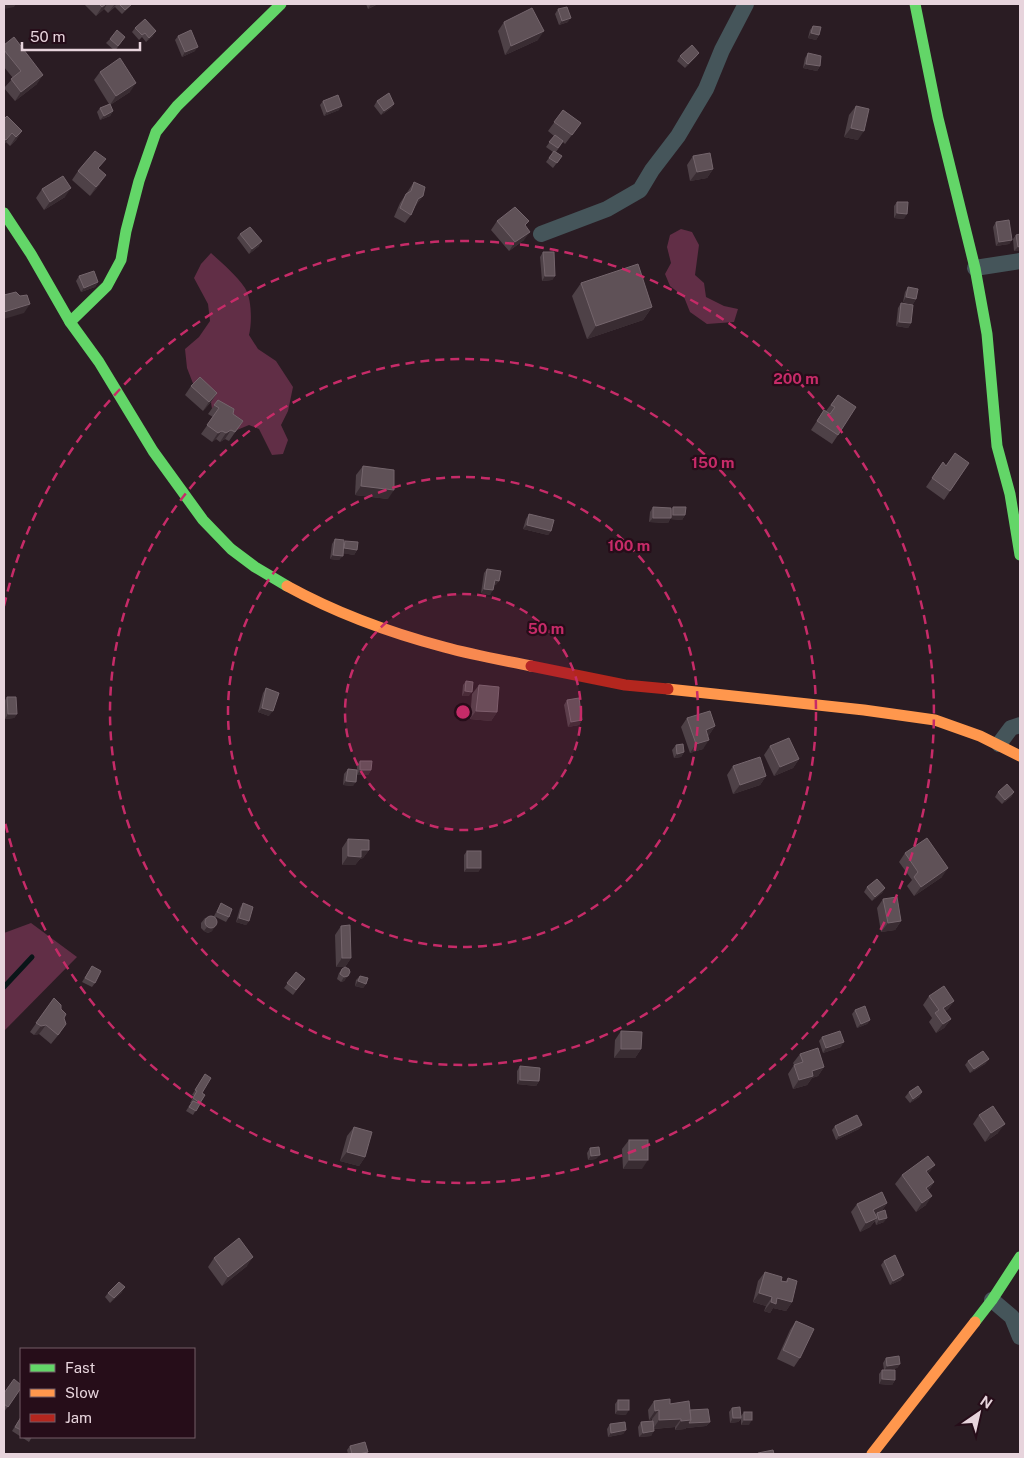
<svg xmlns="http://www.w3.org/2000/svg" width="1024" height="1458" font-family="'Public Sans',sans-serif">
<rect width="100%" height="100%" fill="#2a1c23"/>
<g fill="#612e46">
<path d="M681,229l11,3 7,13 -4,30 9,8 2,14 18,9 14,3 -4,13 -27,2 -17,-12 -6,-15 -14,-11 -5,-12 6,-11 -4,-16 3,-12z"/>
<path d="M211,253c12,11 25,22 34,35 7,11 7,35 4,47l9,14 18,12 17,26 -5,24 -7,14 7,15 -5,14 -11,1 -13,-26 -10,-4 -12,5 -25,-21 -1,-7 -17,-16 -7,-18 -2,-19 14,-12 11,-16 -2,-17 -14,-26 7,-14z"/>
<path d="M31,923l46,34 -73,74v-98z"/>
</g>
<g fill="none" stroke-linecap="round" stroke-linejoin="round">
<path stroke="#0a1518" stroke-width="5" d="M4,987l28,-30"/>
<g stroke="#45555a" stroke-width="16">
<path d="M541,234l66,-25 33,-19 12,-20 26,-34 28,-47 16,-39 24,-46"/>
<path d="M975,268l45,-7"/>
<path d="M999,744l12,-16 9,-3"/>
<path d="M992,1300l20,17 8,20"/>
</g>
<g stroke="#63d668" stroke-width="11">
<path d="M915,4l23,114 37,150 12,66 10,112 13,48 10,61"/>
<path d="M4,213l27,41 39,68 29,40 54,89 50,69 28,29 24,18 32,19"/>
<path d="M70,322l37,-36 14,-26 5,-29 13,-50 17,-49 21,-26 104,-102"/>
<path d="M975,1322l17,-22 28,-43"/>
</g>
<g stroke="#ff974d" stroke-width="11">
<path d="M287,586c49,27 104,47 157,61 29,8 58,13 87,19"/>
<path d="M668,689l196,21 71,10 45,16 40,20"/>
<path d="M872,1454l103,-132"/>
</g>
<path stroke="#b3261e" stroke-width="11" d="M531,666l94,19 43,4"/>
</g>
<g fill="#4e4147">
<path d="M84,4h48l-10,10 -7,-7 1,-1 -8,7 -4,-4 -8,7z"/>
<path d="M366,4h12l-10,5z"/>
<path d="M558,9l10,13 -9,3 -4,-11z"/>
<path d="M504,22l34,18 -33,15 -7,-24z"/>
<path d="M813,26l6,9 -3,5 -8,-2 2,-8z"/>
<path d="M135,28l18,8 -7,6 -4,-5 -3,3 -7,-8z"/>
<path d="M178,36l17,15 -13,6 -7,-17z"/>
<path d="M125,37l-10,14 -9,-8 4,-4z"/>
<path d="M4,45l33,39 -22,17 -11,-13 9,-10 -9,-11z"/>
<path d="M699,53l-3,4 -11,11 -8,-7 3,-5z"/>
<path d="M808,53l12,13 -3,5 -14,-3 2,-10z"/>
<path d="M100,72l30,20 -20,13 3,6 -3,5 -10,4 -3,-8 3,-4 9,-4 -15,-24z"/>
<path d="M323,101l16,9 -15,6 -4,-11z"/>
<path d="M377,101l17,3 -3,4 -10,7 -7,-9z"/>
<path d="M856,106l2,34 -14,-3 5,-22z"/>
<path d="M563,110l18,13 -16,21 -2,-2 -7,10 6,4 -9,12 -7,-6 7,-10 -7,-5 8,-11 -6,-5z"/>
<path d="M4,119l18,12 -6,9 -6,6 -4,-4 -2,3z"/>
<path d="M693,156l20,13 -6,9 -17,3 -3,-16z"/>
<path d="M99,169l1,15 -10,12 -18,-16 6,-9z"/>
<path d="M414,182l9,14 -7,9 -1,1 -4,9 -6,8 -11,-6 6,-14z"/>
<path d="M42,189l23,8 -21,13 -8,-12z"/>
<path d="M897,202l7,17 -10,-1v-12z"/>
<path d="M497,221l28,5 -1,14 -15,11 -18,-21z"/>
<path d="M996,222l16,18 -3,4 -13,2 -3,-19z"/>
<path d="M240,234l19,12 -10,8 -12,-16z"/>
<path d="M1020,234v16l-6,1 -1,-12 3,-4z"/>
<path d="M543,252l12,24 -3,4 -10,1 -2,-24z"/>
<path d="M79,276l19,6 -3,5 -14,5 -5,-11z"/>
<path d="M581,283l71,24 -9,13 -56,19 -15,-43z"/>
<path d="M908,287l8,12 -3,5 -10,-2 2,-10z"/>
<path d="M901,303l10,20 -3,5 -12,-2 2,-18z"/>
<path d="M191,386l26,7 -6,9 -8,9 -18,-16z"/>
<path d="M838,395v40l-6,9 -21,-14 13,-20 2,1z"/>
<path d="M218,400l15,14 10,7 -14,20 -4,-2 -5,3 -4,-3 -4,3 -11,-8 12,-17 -5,-3z"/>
<path d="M943,462l3,4 23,-3 -25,37 -18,-13z"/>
<path d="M363,466l25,33 -33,-4 1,-20z"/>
<path d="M653,507l18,3 2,-3 12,8 -3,5 -12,-1 -2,4 -19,-1 1,-10z"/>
<path d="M529,514l22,17 -3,4 -25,-6 3,-10z"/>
<path d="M335,539l9,4 1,-2 12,9 -3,5 -11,-2 -4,7 -9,-1 2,-15z"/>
<path d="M487,569l9,16h-2l-4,10 -9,-2 3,-20z"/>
<path d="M466,681l3,15h-7l1,-11z"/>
<path d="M479,685l18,27 -6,9 -21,-2 2,-25z"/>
<path d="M266,688l3,28 -11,-4 5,-19z"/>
<path d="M7,697l10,17 -3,4 -9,1 -1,-17z"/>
<path d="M567,700l15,20 -3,5 -11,2 -4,-22z"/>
<path d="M687,718l28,8 -6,9 -1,1 -5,13 -13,4 -9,-26z"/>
<path d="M676,745l8,7 -3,5 -7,1 -2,-8z"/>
<path d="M770,746l29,13 -6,9 -19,8 -10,-21z"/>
<path d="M360,761l11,9 -3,5h-11v-4l-4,15 -10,-1 1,-11 4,-5 9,1v-5z"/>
<path d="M733,766l33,10 -6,9 -27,9 -6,-19z"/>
<path d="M998,792h16l-3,5 -9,7 -7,-7z"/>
<path d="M348,839l21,11 -6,8 -3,1 -5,6h-13v-17z"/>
<path d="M467,851l14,17 -3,4h-14v-17z"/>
<path d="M905,853l37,24 -28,19 -7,-10 5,-6 -13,-18z"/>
<path d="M867,887l18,1 -3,5 -10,8 -8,-9z"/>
<path d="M883,899l18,22 -6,9 -14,2 -4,-24z"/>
<path d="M221,903l8,14 -3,5 -10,-5 -4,14 -4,2 -4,-2 -3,-3v-5l4,-5 9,-2z"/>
<path d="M243,903l6,18 -3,4 -10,-3 4,-14z"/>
<path d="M341,926l10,32 -6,9h-9l-1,-32z"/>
<path d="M92,966l3,17 -3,4 -10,-5z"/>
<path d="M342,969l8,3 -6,9 -3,1 -4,-3 2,-6z"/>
<path d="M296,972l9,7 -12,16 -9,-7z"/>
<path d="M360,976l6,8 -3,4 -8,-2 1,-6z"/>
<path d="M929,996l25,5 -6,8 -3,2 6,8 -7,9 -8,5 -7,-11 3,-4 -9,-13z"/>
<path d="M54,998l7,11 3,9 -4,15 -9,11 -12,-10 -5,1 -4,-3z"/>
<path d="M855,1010l15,10 -3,4 -10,4 -5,-14z"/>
<path d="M621,1031l20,18 -6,9h-21l1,-18z"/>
<path d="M822,1037l19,10 -18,6 -4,-12z"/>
<path d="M800,1054l24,13 -6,9 -6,2 -5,7 -14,4 -5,-15 6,-9 -1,-2z"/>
<path d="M989,1059l-4,5 -15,9 -5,-8 3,-4z"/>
<path d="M520,1066l19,15 -3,5 -19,-2v-13z"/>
<path d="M205,1074l-3,19 3,2 -12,20 -7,-4 5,-8h-1l4,-7 -2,-1z"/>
<path d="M909,1092h13l-3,5 -9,6 -5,-6z"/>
<path d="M979,1115l19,18 -13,9 -12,-18z"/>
<path d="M862,1125l-3,4 -23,11 -4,-10 3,-4z"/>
<path d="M354,1127l11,30 -6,9 -19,-5 7,-25z"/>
<path d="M629,1140l13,29h-19l-1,-20z"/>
<path d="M590,1148l6,11 -8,1 -1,-7z"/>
<path d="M928,1174l6,8 -6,9 -2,14 -10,7 -21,-28 7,-9z"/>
<path d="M887,1203l-6,9 3,10 -8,3 -1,-4 -5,6 -10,5 -9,-20 6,-8z"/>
<path d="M214,1258l33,8 -25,20 -14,-19z"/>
<path d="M884,1261l17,19 -11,5 -9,-20z"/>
<path d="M765,1272l16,9 4,1 3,-4 4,24 -6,9 -13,-3 -3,5 -6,-2 2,-5 -13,-4 5,-21z"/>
<path d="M122,1292l-12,11 -5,-6 3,-4z"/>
<path d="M796,1321l4,37 -6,9 -17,-8 13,-29z"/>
<path d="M886,1358l14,6 -3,4 -9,2 7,10 -3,5 -13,-1v-10l3,-4h2l-1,-7z"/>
<path d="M21,1388l-17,24v-19z"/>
<path d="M618,1400l8,15 -11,-1v-10z"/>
<path d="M654,1401l16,3 20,6 20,12 -4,4 -20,2 -1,1 -10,1v-3l-21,2 -3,7 -12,1 -1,-10 3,-5 11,-1v-2l-3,1 -1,-10z"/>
<path d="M732,1408l9,8 3,-4 5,13h-8v-6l-3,3 -8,1 -1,-11z"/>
<path d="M21,1417v20h11l-3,5 -17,-11z"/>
<path d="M610,1424l16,6 -3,4 -15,3 -1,-8z"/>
<path d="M350,1446l18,6 -2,2h-18l-1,-4z"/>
</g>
<g fill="#392c32">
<path d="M4,4h12l-2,3 -10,2z"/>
<path d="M106,4h1l-3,5 -8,7 6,-9z"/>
<path d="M115,4h2l-9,9z"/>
<path d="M371,4h7l-10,5z"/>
<path d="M571,18l-3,4 -9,3 3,-4z"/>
<path d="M156,31l-3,5 -7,6 3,-4z"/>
<path d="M544,31l-6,9 -33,15 6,-9z"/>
<path d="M811,33l8,2 -3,5 -8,-2z"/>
<path d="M198,47l-3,4 -13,6 3,-5z"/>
<path d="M699,53l-3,4 -11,11 3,-4z"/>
<path d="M806,64l14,2 -3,5 -14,-3z"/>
<path d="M43,75l-6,9 -22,17 6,-9z"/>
<path d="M136,83l-6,9 -20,13 6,-9z"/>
<path d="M394,104l-3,4 -10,7 3,-4z"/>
<path d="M342,106l-3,4 -15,6 3,-4z"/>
<path d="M113,111l-3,5 -10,4 4,-4z"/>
<path d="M851,128l13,3 -6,9 -14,-3z"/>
<path d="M22,131l-6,9 -6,6 6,-9z"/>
<path d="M12,133l-8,12v-2l2,-3z"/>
<path d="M713,169l-6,9 -17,3 7,-9z"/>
<path d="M106,175l-6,9 -10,12 6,-9z"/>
<path d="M71,188l-6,9 -21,13 6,-8z"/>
<path d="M423,196l-7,9 -5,3 7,-9z"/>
<path d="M897,213l10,1 -3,5 -10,-1z"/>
<path d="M530,232l-6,8 -15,11 6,-9z"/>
<path d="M1012,240l-3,4 -13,2 3,-4z"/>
<path d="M262,241l-3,5 -10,8 3,-5z"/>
<path d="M1020,246v4l-6,1 4,-4z"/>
<path d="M545,276h10l-3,4 -10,1z"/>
<path d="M98,282l-3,5 -14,5 3,-4z"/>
<path d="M906,297l10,2 -3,5 -10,-2z"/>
<path d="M30,304l-6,9 -20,6v-7z"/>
<path d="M652,307l-9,13 -56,19 9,-13z"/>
<path d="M899,322l12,1 -3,5 -12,-2z"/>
<path d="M217,393l-6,9 -8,9 6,-9z"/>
<path d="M231,430l-6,9 -5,3 6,-9z"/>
<path d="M222,431l-6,8 -4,3 6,-9z"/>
<path d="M361,486l33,4 -6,9 -33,-4z"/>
<path d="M673,515h12l-3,5 -12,-1 -2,4 -19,-1 4,-4h18z"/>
<path d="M527,525l24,6 -3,4 -25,-6z"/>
<path d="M344,548l13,2 -3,5 -13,-2z"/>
<path d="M333,555l10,1 -4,4 -9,-1z"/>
<path d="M495,580l4,1 -3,4h-4z"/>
<path d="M484,589l9,1 -3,5 -9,-2z"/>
<path d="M465,691l7,1 -3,4h-7z"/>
<path d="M262,708l11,3 -4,5 -11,-4z"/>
<path d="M476,711l21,1 -6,9 -21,-2z"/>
<path d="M8,714h9l-3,4 -9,1z"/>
<path d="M582,720l-3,5 -11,2 3,-5z"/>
<path d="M715,726l-6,9 -10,4 7,-9z"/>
<path d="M709,740l-6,9 -13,4 6,-9z"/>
<path d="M684,752l-3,5 -7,1 3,-4z"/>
<path d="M799,759l-6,9 -19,8 6,-9z"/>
<path d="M360,770h11l-3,5h-11z"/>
<path d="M766,776l-6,9 -27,9 7,-9z"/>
<path d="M346,781l10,1 -3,4 -10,-1z"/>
<path d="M1014,792l-3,5 -9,7 3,-4z"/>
<path d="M361,850h8l-6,8 -3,1 -5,6h-13l6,-9z"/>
<path d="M467,868h14l-3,4h-14z"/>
<path d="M948,868l-6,9 -28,19 7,-9z"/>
<path d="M885,888l-3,5 -10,8 3,-4z"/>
<path d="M239,918l10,3 -3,4 -10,-3z"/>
<path d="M901,921l-6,9 -14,2 7,-9z"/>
<path d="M207,927h8l-3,4 -4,2 -4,-2z"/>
<path d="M342,958h9l-6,9h-9z"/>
<path d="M348,976l-4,5 -3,1 3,-5z"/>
<path d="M358,981l8,3 -3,4 -8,-2z"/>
<path d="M954,1001l-6,8 -11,8 6,-9z"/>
<path d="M951,1019l-7,9 -8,5 7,-9z"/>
<path d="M870,1020l-3,4 -10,4 4,-4z"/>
<path d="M46,1025l-7,9 -5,1 7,-9z"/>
<path d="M844,1042l-3,5 -18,6 3,-5z"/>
<path d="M621,1049h20l-6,9h-21z"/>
<path d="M989,1059l-4,5 -15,9 4,-4z"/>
<path d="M824,1067l-6,9 -6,2 -5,7 -14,4 6,-9 13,-9z"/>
<path d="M520,1080l19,1 -3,5 -19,-2z"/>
<path d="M922,1092l-3,5 -9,6 3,-4z"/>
<path d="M1005,1124l-7,9 -13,9 6,-9z"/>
<path d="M862,1125l-3,4 -23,11 3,-4z"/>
<path d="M347,1152l18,5 -6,9 -19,-5z"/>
<path d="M600,1155l-4,4 -8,1 3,-4z"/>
<path d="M629,1160h19l-6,9h-19z"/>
<path d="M935,1165l-6,8 -3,-2z"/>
<path d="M934,1182l-6,9 -2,-3z"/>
<path d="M932,1196l-6,9 -10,7 6,-9z"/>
<path d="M887,1203l-6,9 -4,1 -1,1 -10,4 7,-8z"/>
<path d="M877,1218l-7,9 -10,5 6,-9z"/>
<path d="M887,1218l-3,4 -8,3 3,-5z"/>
<path d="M253,1257l-6,9 -25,20 6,-9z"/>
<path d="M904,1275l-3,5 -11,5 3,-4z"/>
<path d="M125,1287l-3,5 -12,11 4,-5z"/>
<path d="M759,1293l13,4 -6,9 -13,-4z"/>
<path d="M777,1298l15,4 -6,9 -13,-3 -3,5 -6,-2 7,-9z"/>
<path d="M900,1364l-3,4 -13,3 3,-5z"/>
<path d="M882,1379l13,1 -3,5 -13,-1z"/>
<path d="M618,1410h11l-3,5 -11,-1z"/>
<path d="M659,1410l-7,9 -3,1 6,-9z"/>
<path d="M733,1418h8l-3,4 -8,1z"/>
<path d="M681,1419l-6,8 -22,2 6,-9z"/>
<path d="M691,1420l19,2 -4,4 -20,2 -1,1 -10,1 6,-9z"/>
<path d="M744,1420h8l-3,5h-8z"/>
<path d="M626,1430l-3,4 -15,3 3,-4z"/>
<path d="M654,1431l-3,5 -12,1 4,-4z"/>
</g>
<g fill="#5f5157" stroke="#74656c">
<path d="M99,4h7l-4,3z"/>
<path d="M119,4h13l-7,6z"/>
<path d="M567,7l4,11 -9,3 -4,-12z"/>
<path d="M532,8l12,23 -33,15 -7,-24z"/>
<path d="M145,19l11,12 -7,7 -4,-5 -3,2 -7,-7z"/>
<path d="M813,26l8,1 -2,8 -8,-2z"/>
<path d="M117,30l8,7 -7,9 -8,-7z"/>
<path d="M191,30l7,17 -13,5 -7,-16z"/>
<path d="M14,37l29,38 -22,17 -10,-13 10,-8 -17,-21v-5z"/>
<path d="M692,45l7,8 -11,11 -8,-8z"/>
<path d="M808,53l13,3 -1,10 -14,-2z"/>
<path d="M120,58l16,25 -20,13 -16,-24z"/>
<path d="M389,93l5,11 -10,7 -7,-10z"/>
<path d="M338,95l4,11 -15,6 -4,-11z"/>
<path d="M110,104l3,7 -9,5 -4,-8z"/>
<path d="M856,106l13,3 -5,22 -13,-3z"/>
<path d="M563,110l18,13 -9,12 -18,-13z"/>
<path d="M7,116l15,15 -6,6 -4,-4 -6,7 -2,-2v-10l1,-1 -1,-1v-7z"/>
<path d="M555,135l8,6 -5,7 -9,-6z"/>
<path d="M95,151l11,8 -8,9 8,7 -10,12 -18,-16z"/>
<path d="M554,151l8,5 -5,7 -8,-5z"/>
<path d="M710,153l3,16 -16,3 -4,-16z"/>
<path d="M63,176l8,12 -21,14 -8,-13z"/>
<path d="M414,182l11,5 -2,9 -5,3 -7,16 -11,-7 6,-14 5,-3z"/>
<path d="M897,202h11l-1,12 -10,-1z"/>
<path d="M515,207l14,14 -4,4 5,7 -15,10 -18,-21z"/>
<path d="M1009,220l3,20 -13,2 -3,-20z"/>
<path d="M250,227l12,14 -10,8 -12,-15z"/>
<path d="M1020,234v12l-2,1 -2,-12z"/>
<path d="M543,252h11l1,24h-10z"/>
<path d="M638,264l14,43 -56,19 -15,-43z"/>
<path d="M94,271l4,11 -14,6 -5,-12z"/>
<path d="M908,287l10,2 -2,10 -10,-2z"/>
<path d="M16,292l4,4 7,-1 3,9 -26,8v-17z"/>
<path d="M901,303l12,2 -2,18 -12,-1z"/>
<path d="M200,377l17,16 -8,9 -18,-16z"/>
<path d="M838,395l18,12 -18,28 -21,-14 7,-11 6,4 5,-7 -4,-2z"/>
<path d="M218,400l16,9 -1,5 10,7 -8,11 -4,-2 -5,3 -4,-2 -4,2 -11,-8 12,-17 -5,-3z"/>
<path d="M955,453l14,10 -19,28 -18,-13 11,-16 3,4z"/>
<path d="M363,466l31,4v20l-33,-4z"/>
<path d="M653,507l18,1v10h-18z"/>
<path d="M673,507h13l-1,8h-12z"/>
<path d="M529,514l25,6 -3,11 -24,-6z"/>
<path d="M335,539l9,1 -1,16 -10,-1z"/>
<path d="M345,541l13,1 -1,8 -13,-2z"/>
<path d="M487,569l14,2 -2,10 -4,-1 -2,10 -9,-1z"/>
<path d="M466,681l7,1 -1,10 -7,-1z"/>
<path d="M479,685l20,2 -2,25 -21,-1z"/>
<path d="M266,688l13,5 -6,18 -11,-3z"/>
<path d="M7,697h9l1,17h-9z"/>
<path d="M579,698l3,22 -11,2 -4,-22z"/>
<path d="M710,711l5,15 -9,4 3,10 -13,4 -9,-26z"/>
<path d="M789,738l10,21 -19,8 -10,-21z"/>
<path d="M683,744l1,8 -7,2 -1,-9z"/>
<path d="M760,757l6,19 -26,9 -7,-19z"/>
<path d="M360,761h12l-1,9h-11z"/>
<path d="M348,769l9,1 -1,12 -10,-1z"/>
<path d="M1007,784l7,8 -9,8 -7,-8z"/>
<path d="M927,838l21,30 -27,19 -7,-10 4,-5 -13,-19z"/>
<path d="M348,839l21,1v10h-8v7l-13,-1z"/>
<rect x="467" y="851" width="14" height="17"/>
<path d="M877,879l8,9 -10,9 -8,-10z"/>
<path d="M897,897l4,24 -13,2 -5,-24z"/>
<path d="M221,903l11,6 -3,8 -12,-5z"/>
<path d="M243,903l10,4 -4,14 -10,-3z"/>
<circle cx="211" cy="922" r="6"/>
<path d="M350,925l1,33h-9l-1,-32z"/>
<path d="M92,966l9,5 -6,12 -10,-5z"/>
<path d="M345,967l4,2 1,3 -2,4 -4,1 -4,-3 2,-5z"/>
<path d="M296,972l9,7 -9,11 -9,-7z"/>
<path d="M360,976l8,2 -2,6 -8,-3z"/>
<path d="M944,986l10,15 -11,7 8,11 -8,5 -8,-11 4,-3 -10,-14z"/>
<path d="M54,998l7,7v4l5,5 -2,4 2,6 -8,11 -12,-10 -5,1 -5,-3z"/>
<path d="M865,1006l5,14 -9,4 -6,-14z"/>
<path d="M621,1031l21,1 -1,17h-20z"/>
<path d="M840,1031l4,11 -18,6 -4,-11z"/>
<path d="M818,1048l6,19 -12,4 1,5 -14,4 -5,-15 9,-3 -3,-8z"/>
<path d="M983,1051l6,8 -15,10 -6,-8z"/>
<path d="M520,1066l20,2 -1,13 -19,-1z"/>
<path d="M205,1074l6,4 -9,15 3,2 -5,8 -7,-5 4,-7 -2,-1z"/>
<path d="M918,1086l4,6 -9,7 -4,-7z"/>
<path d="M193,1101l7,3 -4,7 -7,-4z"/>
<path d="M993,1106l12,18 -14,9 -12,-18z"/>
<path d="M857,1115l5,10 -23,11 -4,-10z"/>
<path d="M354,1127l18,5 -7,25 -18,-5z"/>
<rect x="629" y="1140" width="19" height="20"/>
<path d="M599,1147l1,8 -9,1 -1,-8z"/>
<path d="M928,1156l7,9 -9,6 8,11 -8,6 6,8 -10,7 -20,-28z"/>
<path d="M882,1192l5,11 -14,7 4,8 -11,5 -9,-19z"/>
<path d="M885,1210l2,8 -8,2 -2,-7z"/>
<path d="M239,1238l14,19 -25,20 -14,-19z"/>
<path d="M895,1255l9,20 -11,6 -9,-20z"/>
<path d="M765,1272l17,5 -1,4 6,1 1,-4 9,3 -5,21 -15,-4 -1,6 -5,-2 1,-5 -13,-4z"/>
<path d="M119,1282l6,5 -11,11 -6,-5z"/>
<path d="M796,1321l18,8 -14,29 -17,-8z"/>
<path d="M899,1356l1,8 -13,2 -1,-8z"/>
<path d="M882,1370h13v10l-13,-1z"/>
<path d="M14,1379l7,6v3l-13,19 -4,-3v-11z"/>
<path d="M670,1399v5l19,-3 2,19 -10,1v-2l-22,1v-10l-4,1 -1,-10z"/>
<rect x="618" y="1400" width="11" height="10"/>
<path d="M740,1407l1,11h-8l-1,-10z"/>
<path d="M708,1409l2,13 -21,1 2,-3 -1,-10z"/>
<rect x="744" y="1412" width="8" height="8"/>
<path d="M21,1417v13l-6,-3z"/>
<path d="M653,1421l1,10 -11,2 -2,-11z"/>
<path d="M625,1422l1,8 -15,3 -1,-9z"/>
<path d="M365,1442l3,10 -9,2h-7l-2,-8z"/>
<path d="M773,1450l1,4h-16v-1z"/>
</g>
<circle cx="463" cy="712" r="118" fill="#c62b68" fill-opacity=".12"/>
<g fill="none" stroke="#c62b68" stroke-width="2.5" stroke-dasharray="9 6">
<circle cx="463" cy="712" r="118"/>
<circle cx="463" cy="712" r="235"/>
<circle cx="463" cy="712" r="353"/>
<path d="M4 606A471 471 0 1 1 4 818"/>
</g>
<circle cx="463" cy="712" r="8" fill="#c62b68" stroke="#260d19" stroke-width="2.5"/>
<g font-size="15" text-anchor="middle" font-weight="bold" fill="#c62b68" stroke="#260d19" stroke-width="4.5" stroke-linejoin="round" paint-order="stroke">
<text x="796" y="384">200 m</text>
<text x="713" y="468">150 m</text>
<text x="629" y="551">100 m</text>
<text x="546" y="634">50 m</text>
</g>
<rect width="1024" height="1458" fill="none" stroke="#e7d4dc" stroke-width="10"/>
<rect x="20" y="1348" width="175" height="90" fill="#260d19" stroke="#735d67"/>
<rect x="30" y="1364" width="25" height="8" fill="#63d668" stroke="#735d67"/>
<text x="65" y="1373" font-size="15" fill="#e7d4dc">Fast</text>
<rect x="30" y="1389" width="25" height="8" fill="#ff974d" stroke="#735d67"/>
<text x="65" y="1398" font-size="15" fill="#e7d4dc">Slow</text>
<rect x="30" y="1414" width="25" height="8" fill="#b3261e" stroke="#735d67"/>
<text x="65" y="1423" font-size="15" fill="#e7d4dc">Jam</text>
<g transform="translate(979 1413) rotate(34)" stroke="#260d19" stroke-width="4" paint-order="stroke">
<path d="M0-4L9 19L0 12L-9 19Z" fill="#e7d4dc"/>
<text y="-8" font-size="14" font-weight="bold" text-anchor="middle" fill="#e7d4dc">N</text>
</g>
<path d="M22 42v8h118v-8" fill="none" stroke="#e7d4dc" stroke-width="2.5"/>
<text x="30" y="42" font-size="15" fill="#e7d4dc" stroke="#260d19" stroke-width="4" paint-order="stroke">50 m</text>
</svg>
